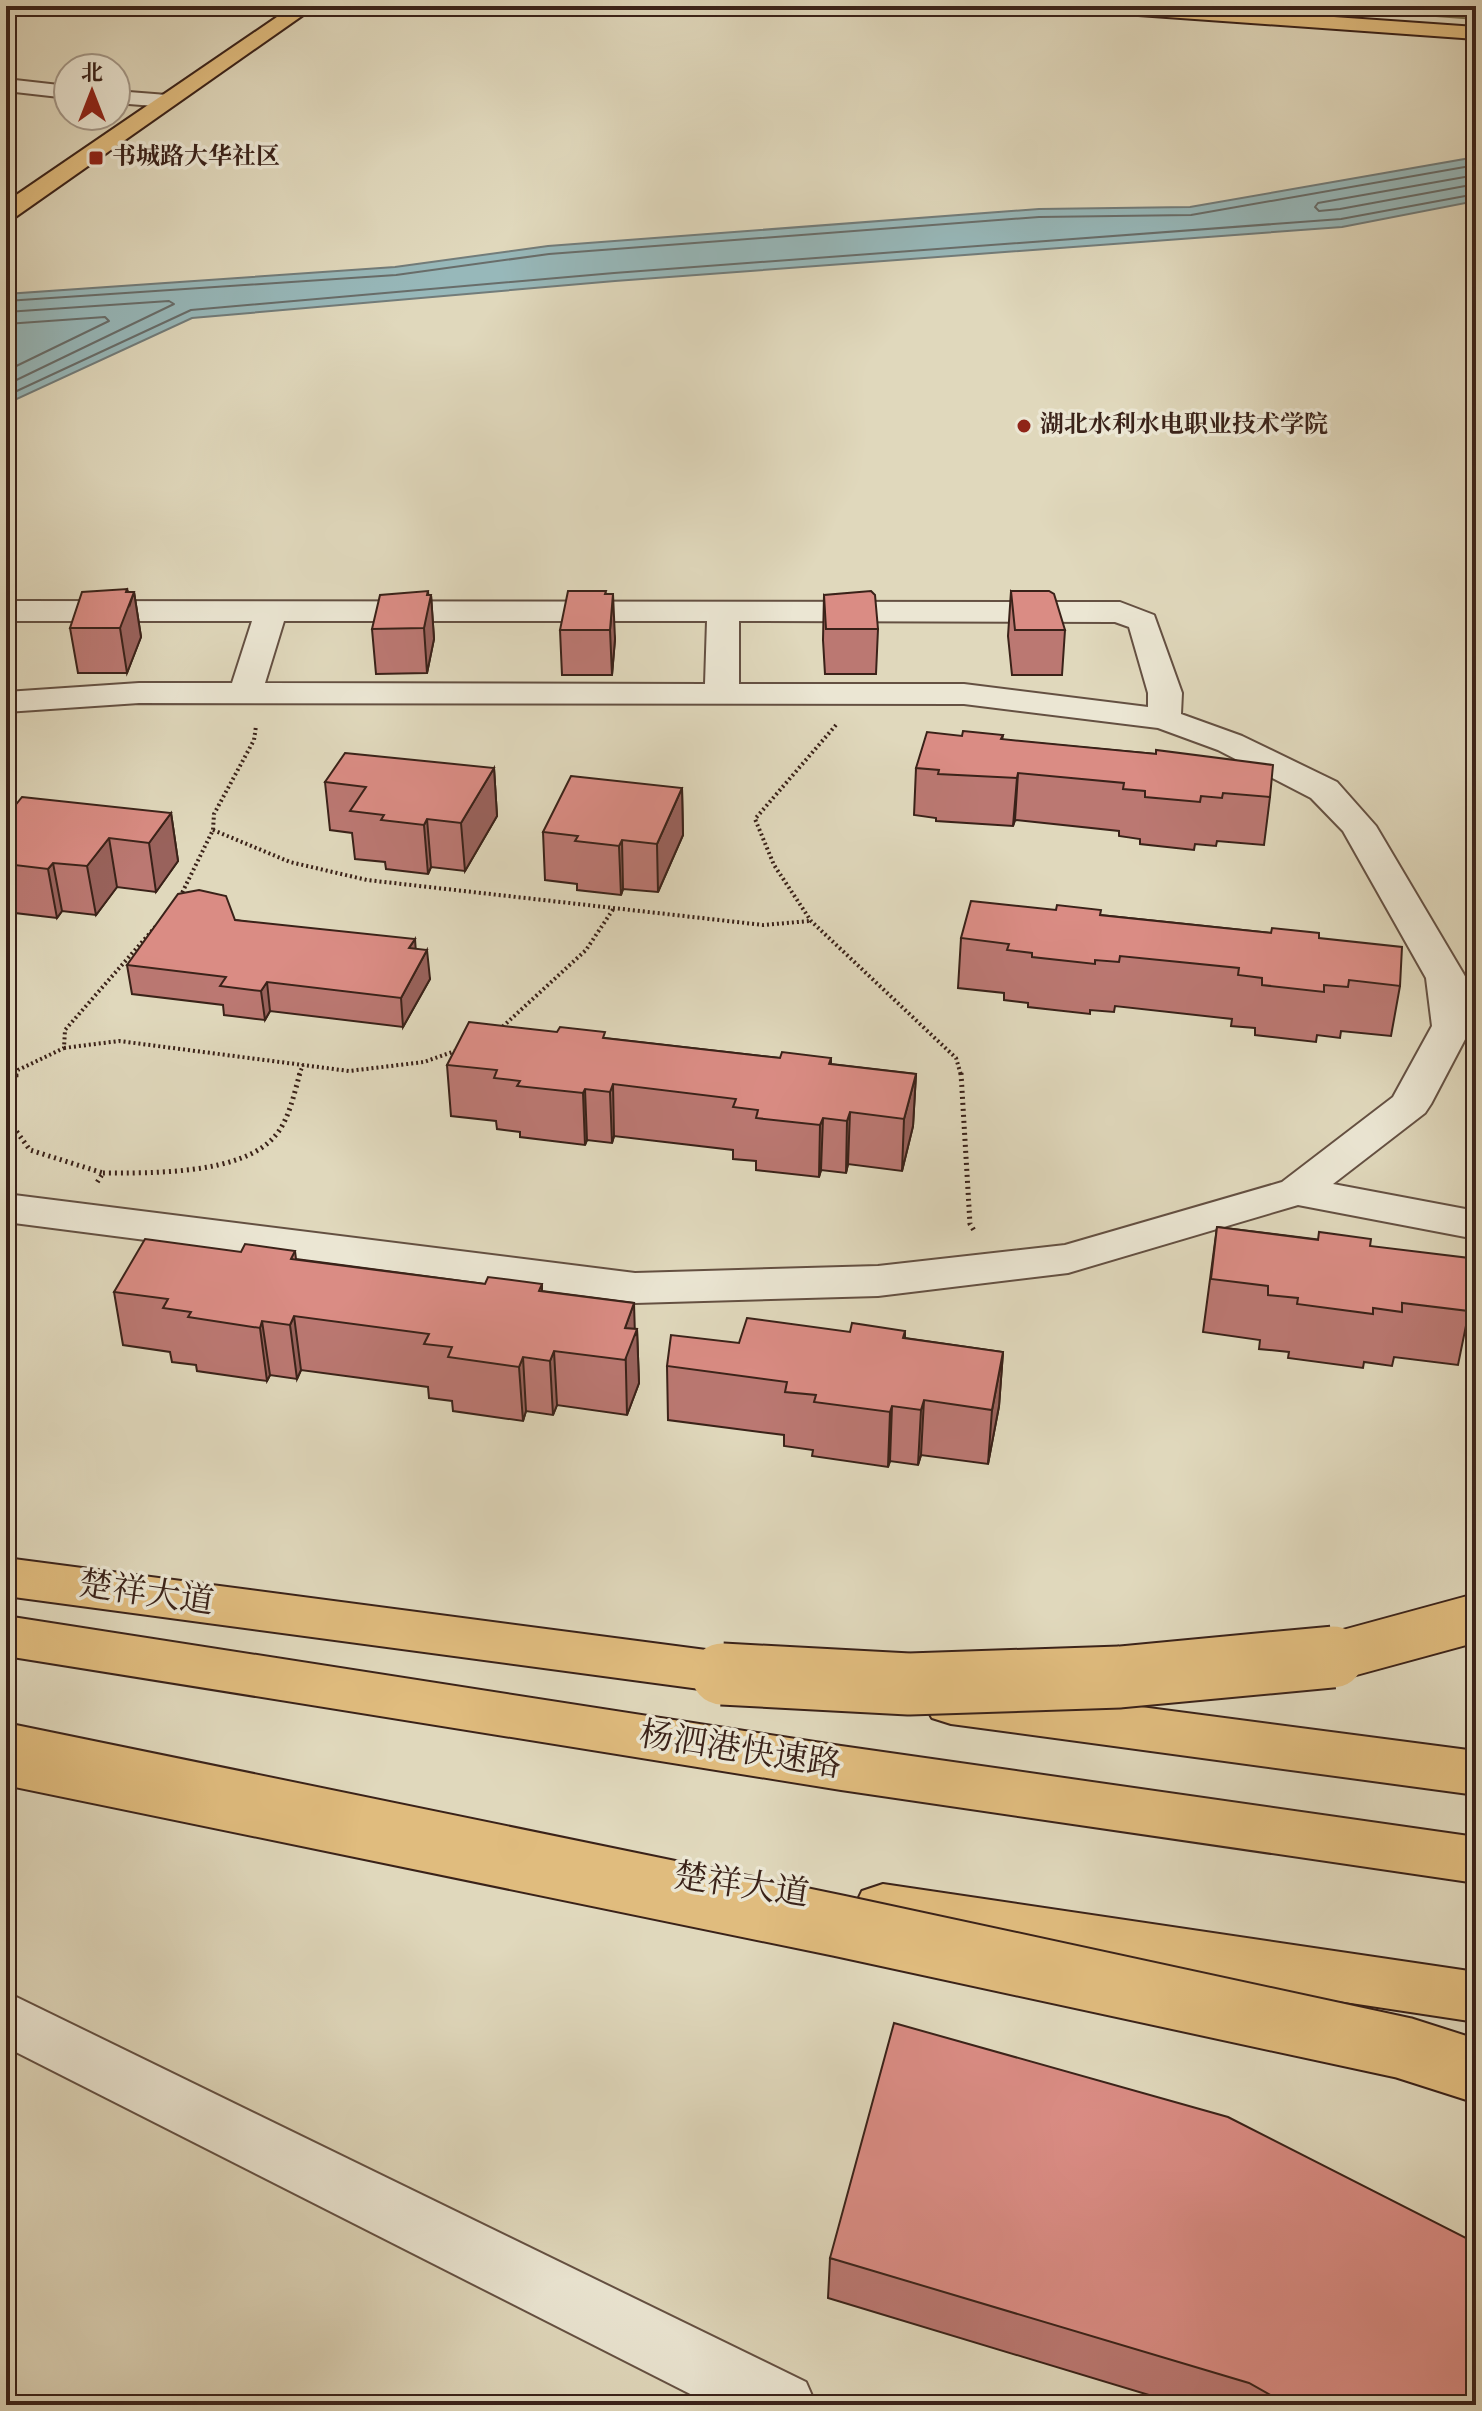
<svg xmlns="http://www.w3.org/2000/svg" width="1482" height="2411" font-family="Vollkorn,'Noto Serif SC',serif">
<rect width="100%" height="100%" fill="#e0d8bc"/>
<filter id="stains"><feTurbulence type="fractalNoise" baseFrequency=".0025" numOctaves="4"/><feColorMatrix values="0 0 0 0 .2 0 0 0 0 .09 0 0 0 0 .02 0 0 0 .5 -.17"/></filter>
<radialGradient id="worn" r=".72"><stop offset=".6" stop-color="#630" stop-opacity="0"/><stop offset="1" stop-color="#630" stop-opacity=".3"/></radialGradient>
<path fill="#b8bd8c" stroke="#797052" stroke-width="2" d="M1299,6h177v13z"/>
<path fill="#97b8ba" stroke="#727c7a" stroke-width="2" d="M1476,157v44l-134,26 -727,54 -423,37 -186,86v-53l4,-2 -4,-4v-51l389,-27 153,-21 491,-37 151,-2z"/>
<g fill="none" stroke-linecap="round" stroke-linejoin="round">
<g stroke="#686d6a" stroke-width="2">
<path d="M1476,175l-158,28 -3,4 4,4 21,-2 136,-25"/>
<path d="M6,301l390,-26 153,-21 490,-37 152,-2 285,-50"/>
<path d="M6,312l163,-11 5,3 -168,81"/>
<path d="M6,324l99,-7 4,4 -103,50"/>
<path d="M6,396l185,-86 423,-37 727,-54 135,-25"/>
</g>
<defs>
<g id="minor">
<path d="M6,79l62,7v12l-62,-7z"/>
<path d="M116,91l51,4 11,6 -11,6 -51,-4z"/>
<path d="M6,601l1114,1 34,13 28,78 -1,21 61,22 95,46 39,44 90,152 6,48 -41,78 -6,9 -92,71 143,27v28l-178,-34 -230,68 -190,23 -243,7 -629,-81v-28l629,79 243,-7 187,-21 217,-63 111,-85 39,-71 -6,-48 -83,-147 -32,-33 -93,-48 -60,-22 -194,-24 -825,-1 -133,9v-20l133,-9h93l20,-62h-246zM284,621h423l-2,63 -440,-1zM739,621l376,1 14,5 19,66v14l-184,-23h-225z"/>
<path d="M6,1992l800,390 10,23h-104l-706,-358z"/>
</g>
<g id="major">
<path d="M293,6h23l-302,212 -8,2v-18z"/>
<path d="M1086,6h92l298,21v12l-380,-27z"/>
</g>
<g id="highway">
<path d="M6,1558l746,98 19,6 8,14 -8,14 -19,6 -746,-100z"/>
<path d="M6,1616l835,130 635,91v46l-635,-93 -835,-134z"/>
<path d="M951,1682l525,69v44l-525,-71 -19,-6 -8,-15 8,-15z"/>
<path d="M883,1884l593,88v50l-593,-90 -21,-7 -8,-17 8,-17z"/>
</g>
</defs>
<use href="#minor" stroke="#645042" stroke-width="4"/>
<use href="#major" stroke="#3a2219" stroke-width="4"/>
<use href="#highway" stroke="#3a2219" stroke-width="4"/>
<g stroke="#3a2219" stroke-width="4" stroke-dasharray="2 3" stroke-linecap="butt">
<path d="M836,725l-81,94 19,46 37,56 145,137 5,17"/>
<path d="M213,830l77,32 77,18 396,45 47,-4"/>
<path d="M180,897l33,-67 1,-16 40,-74 2,-14"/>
<path d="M499,1030l87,-80 28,-42"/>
<path d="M64,1048l55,-7 230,30 75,-9 34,-12"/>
<path d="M16,1075l2,-5 46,-22 1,-18 91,-104"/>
<path d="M299,1075l4,-10"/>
</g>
<g stroke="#3a2219" stroke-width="5" stroke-dasharray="2 4" stroke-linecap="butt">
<path d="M961,1073l9,151 5,8"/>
<path d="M6,1105l11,-32"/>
<path d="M6,1117l24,33 73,23 -7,11"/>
<path d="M103,1173c47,0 139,2 172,-37 14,-16 19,-42 25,-63"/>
</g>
<use href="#minor" fill="#ebe6d3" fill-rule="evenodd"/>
<use href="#major" fill="#e0bc7e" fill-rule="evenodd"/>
<use href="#highway" fill="#e0bc7e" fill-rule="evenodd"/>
<defs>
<path id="highway-bridge-far1" d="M1312,1659l21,-2 143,-39"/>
<g id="highway-bridge">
<path d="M722,1674l187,10 211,-7 213,-20"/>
<path d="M6,1754l834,172 564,122 72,23"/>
</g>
</defs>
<use href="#highway-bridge-far1" stroke="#3a2219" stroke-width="51" stroke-linecap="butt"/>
<use href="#highway-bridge" stroke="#3a2219" stroke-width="65" stroke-linecap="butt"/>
<use href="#highway-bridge-far1" stroke="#e0bc7e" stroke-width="47"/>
<use href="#highway-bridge" stroke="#e0bc7e" stroke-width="61"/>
</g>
<g fill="#bb7872" stroke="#3a2219" stroke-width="2">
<path d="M127,589l1,3h6l7,45 -14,36h-49l-8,-45z"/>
<path d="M1011,591l54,39 -3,45h-50l-4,-39z"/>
<path d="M606,594l9,45 -3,36h-50l-2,-45z"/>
<path d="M428,595h3l3,44 -7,34 -51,1 -4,-45z"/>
<path d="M824,595l54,34 -2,45h-51l-2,-34z"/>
<path d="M1003,735l-1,5 154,14 114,43 -6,48 -47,-4 -1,5 -21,-2 -1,6 -54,-6v-5l-21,-3v-5l-104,-11 -2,6 -77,-5v-3l-22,-3 2,-47 46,-32z"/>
<path d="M494,768l3,48 -32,55 -34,-4 -3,7 -42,-5 -1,-7 -30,-3 -3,-26 -22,-3 -5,-48z"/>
<path d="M682,788l1,47 -25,57 -35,-3 -2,6 -44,-5v-6l-32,-4 -2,-48z"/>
<path d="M171,813l7,48 -22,31 -39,-5 -21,28 -34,-4 -5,7 -42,-5 -2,-7 -7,-1v-88z"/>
<path d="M1100,915l219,23 81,48 -9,50 -50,-5 -1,7 -23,-3 -1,7 -61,-7v-7l-24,-2 1,-7 -117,-13 -1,6 -24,-2v4l-62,-7v-4l-24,-3v-7l-46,-5 3,-50z"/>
<path d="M235,920l181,29 14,30 -27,48 -133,-16 -5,9 -41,-5 -1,-10 -91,-11 -5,-29z"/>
<path d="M605,1038l175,20h51v6l85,10 -3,52 -11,45 -54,-7 -2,9 -25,-3 -2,7 -63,-7v-9l-23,-2v-9l-119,-14 -2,7 -25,-3 -2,5 -65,-8v-5l-23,-3 -1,-8 -45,-5 -4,-51z"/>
<path d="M1217,1227l153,19 99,65 -11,54 -64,-8 -2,9 -28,-4 -1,6 -75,-10 1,-6 -30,-3 1,-9 -57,-8z"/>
<path d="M295,1251l1,8 189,25h57v7l92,12v26h3l2,54 -12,32 -70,-10 -4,10 -27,-4 -3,10 -70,-10 -1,-10 -23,-3 -1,-11 -127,-17 -4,9 -27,-4 -3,6 -70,-10 -1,-6 -24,-3 -2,-10 -47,-7 -9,-53 127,-40z"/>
<path d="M905,1331v7l98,14 -4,54 -11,58 -67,-9 -3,10 -28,-4 -2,6 -76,-11 1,-6 -29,-4v-11l-116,-15 -1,-54 72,-23 111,-11z"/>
<path d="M830,2258l646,147h-294l-354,-107z"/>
</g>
<g fill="#99625c" stroke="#3a2219" stroke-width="2">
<path d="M127,589l3,15 4,-12 7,45 -14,36 -7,-45z"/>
<path d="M428,591l1,13 2,-9 3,44 -7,34 -3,-45z"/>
<path d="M613,594l2,45 -3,36 -2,-45z"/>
<path d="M494,768l3,48 -32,55 -4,-48z"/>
<path d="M1018,773l-3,47 -2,6 4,-48z"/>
<path d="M682,788l1,47 -25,57 -1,-48z"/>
<path d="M171,813l7,48 -22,31 -7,-49z"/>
<path d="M427,819l4,48 -3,7 -4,-49z"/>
<path d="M109,838l8,49 -21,28 -9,-49z"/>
<path d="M622,840l1,49 -2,6 -2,-49z"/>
<path d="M53,863l9,48 -5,7 -9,-49z"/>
<path d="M415,939l2,28 -8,-19z"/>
<path d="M427,950l3,29 -27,48 -2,-29z"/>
<path d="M267,982l3,29 -5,9 -4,-29z"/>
<path d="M916,1074l-3,52 -11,45 2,-52z"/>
<path d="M613,1084l1,52 -2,7 -2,-51z"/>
<path d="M585,1089l2,51 -2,5 -2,-52z"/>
<path d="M850,1112l-2,52 -2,9 1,-52z"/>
<path d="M823,1118l-2,52 -2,7 1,-52z"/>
<path d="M634,1303l1,33 2,-7 2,54 -12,32 -2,-87z"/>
<path d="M294,1316l7,54 -4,9 -7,-54z"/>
<path d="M262,1321l8,54 -3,6 -7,-53z"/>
<path d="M554,1351l3,54 -4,10 -3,-54z"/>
<path d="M1003,1352l-4,54 -11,58 4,-54z"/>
<path d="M523,1357l3,54 -3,10 -4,-54z"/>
<path d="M924,1400l-3,55 -3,10 3,-55z"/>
<path d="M892,1406l-2,55 -2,6 2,-55z"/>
</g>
<g fill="#da8c84" stroke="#3a2219" stroke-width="2">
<path d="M127,589l-1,3h8l-14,36h-50l12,-36z"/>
<path d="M428,591l-1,4h4l-7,33 -52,1 8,-34z"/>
<path d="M568,591h38l-1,3h8l-3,36h-50z"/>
<path d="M871,591l4,4 3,34h-52l-2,-34z"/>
<path d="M1011,591h38l5,3 11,36h-50z"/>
<path d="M963,731l40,4 -2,4 155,15v-4l117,15 -3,32 -47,-4 -1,5 -21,-2 -1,6 -55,-5v-6l-22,-2 1,-6 -106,-10 -1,5 -79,-4 1,-4 -23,-2 11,-36 35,4z"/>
<path d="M345,753l149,15 -33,55 -34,-4 -3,6 -43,-5 3,-5 -34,-4 16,-24 -41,-5z"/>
<path d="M571,776l111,12 -25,56 -35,-4 -3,6 -44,-5 3,-5 -35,-4z"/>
<path d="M22,797l149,16 -22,30 -40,-5 -22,28 -34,-3 -5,6 -42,-5 4,-6 -4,-1v-40z"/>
<path d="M199,890l27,6 9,24 180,19 -6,9 18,2 -26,48 -134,-16 -6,9 -41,-5 6,-9 -99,-12 51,-71z"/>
<path d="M971,901l85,9 1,-5 44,5 -1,5 171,18 1,-5 47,5v5l83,9 -2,39 -51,-6 -1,7 -24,-2v7l-62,-7v-7l-24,-3 1,-7 -119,-12 -1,6 -24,-2v4l-63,-7v-4l-25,-3 2,-6 -48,-6z"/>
<path d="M469,1022l88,10 3,-5 45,5 -2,6 177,20 2,-6 49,6 -2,6 87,10 -12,45 -54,-7 -3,9 -24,-3 -3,7 -64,-7 2,-8 -25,-3 3,-8 -123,-15 -3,8 -25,-3 -2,4 -66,-7 3,-5 -26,-3 3,-8 -50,-5z"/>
<path d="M1217,1227l101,13 1,-8 52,7 -1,7 99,12v53l-67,-8v9l-29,-4v6l-76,-10 1,-6 -30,-3v-9l-57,-7z"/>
<path d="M145,1239l96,13 4,-8 50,7 -4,8 194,25 3,-7 54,7 -3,7 95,12 -9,25 12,1 -12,31 -71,-9 -4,10 -27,-4 -4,10 -71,-10 4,-10 -28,-3 5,-10 -135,-18 -4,9 -28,-4 -2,7 -72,-11 3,-5 -28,-4 5,-9 -54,-7z"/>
<path d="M747,1318l103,14 2,-9 53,8 -2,7 100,14 -11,58 -68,-10 -3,10 -29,-4 -2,6 -76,-10 2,-7 -31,-3 2,-10 -120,-16 4,-31 68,8z"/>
<path d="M894,2023l334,94 248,126v162h-188l-39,-22 -419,-125z"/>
</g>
<g fill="#8f2418" stroke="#ebe6d3" stroke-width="3">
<rect x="88" y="150" width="16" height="16" rx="4"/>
<circle cx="1024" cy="426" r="8"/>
</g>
<g text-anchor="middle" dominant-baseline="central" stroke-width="7" stroke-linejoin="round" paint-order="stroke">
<g font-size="24" font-weight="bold" fill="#3a2219" stroke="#ebe6d3" text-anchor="start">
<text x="112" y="158">书城路大华社区</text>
<text x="1040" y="426">湖北水利水电职业技术学院</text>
</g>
<g font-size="34" fill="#3a2219" stroke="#ebe6d3">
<text transform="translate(146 1595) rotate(8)">楚祥大道</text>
<text transform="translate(740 1752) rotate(9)">杨泗港快速路</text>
<text transform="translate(741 1887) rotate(8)">楚祥大道</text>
</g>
</g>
<rect width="1482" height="2411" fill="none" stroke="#e0d8bc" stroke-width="32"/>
<rect x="8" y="8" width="1466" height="2395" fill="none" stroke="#3a2219" stroke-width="4"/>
<rect x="16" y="16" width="1450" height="2379" fill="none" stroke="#3a2219" stroke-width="2"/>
<g transform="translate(92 92)"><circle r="38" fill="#ebe6d3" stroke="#a49889" stroke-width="2"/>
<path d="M0-6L14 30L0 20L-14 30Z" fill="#8f2418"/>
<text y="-12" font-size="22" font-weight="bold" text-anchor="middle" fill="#3a2219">北</text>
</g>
<rect width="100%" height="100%" filter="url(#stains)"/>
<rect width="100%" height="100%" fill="url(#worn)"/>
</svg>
